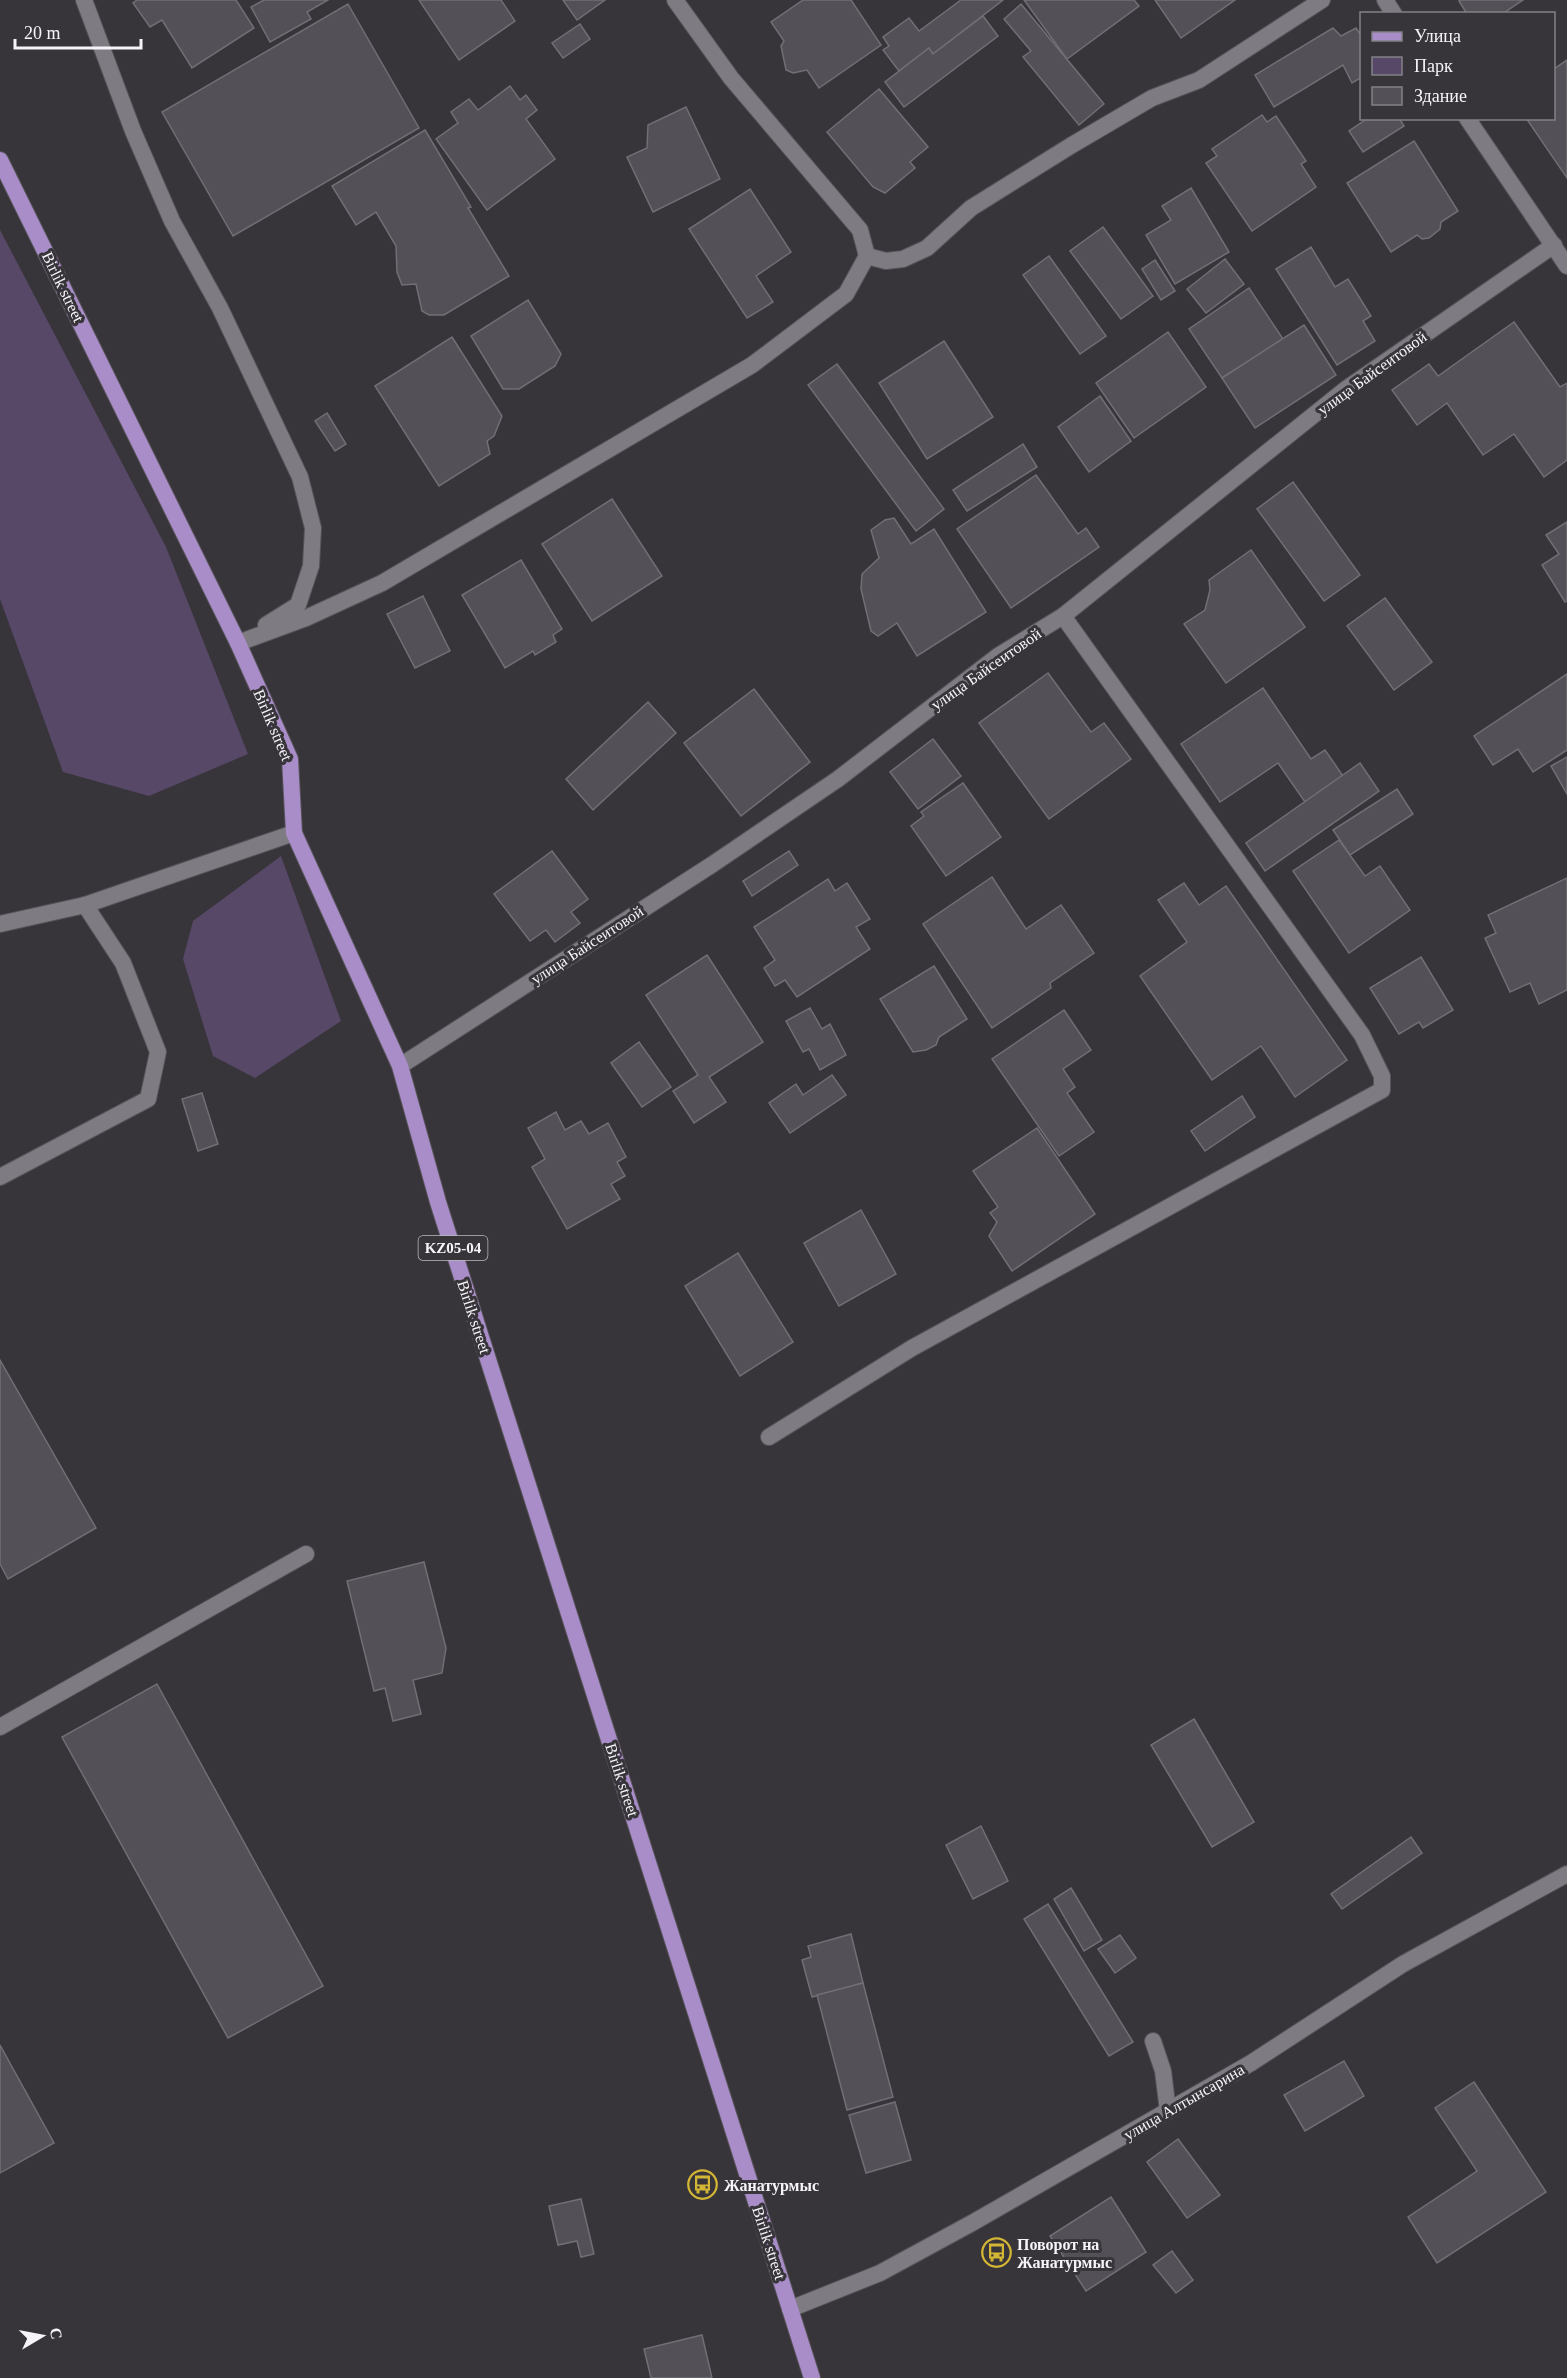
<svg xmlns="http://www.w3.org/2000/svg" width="1567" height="2378" font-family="Georgia,serif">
<rect width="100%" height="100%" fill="#37343a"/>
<g fill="#574868">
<path d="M0,230l166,317 82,207 -99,42 -86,-24 -63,-173z"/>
<path d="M281,856l60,165 -86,57 -42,-22 -30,-97 10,-38z"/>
</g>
<g fill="#535057" stroke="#716e75" stroke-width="1.5">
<path d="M137,0h99l18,28 -62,40 -30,-48 -12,7 -17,-24z"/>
<path d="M264,0h64l-21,12 4,7 -41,23 -19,-35z"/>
<path d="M419,0h82l14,21 -56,39z"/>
<path d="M563,0h42l-28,20z"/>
<path d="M803,0h48l30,45 -62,43 -12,-18 -14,3 -7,-3 -5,-24 3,-5 -13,-19z"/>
<path d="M961,0h42l-70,54 -4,-6 -30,23 -16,-21 6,-4 -6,-9 26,-19 10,13z"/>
<path d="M1024,0h110l5,6 -72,53z"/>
<path d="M1155,0h80l-54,38z"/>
<path d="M1461,0h62l-21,14h-35l-8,-13z"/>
<path d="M348,4l71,124 -186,108 -71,-124z"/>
<path d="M1021,4l83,100 -25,21 -56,-68 8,-6 -27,-32z"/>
<path d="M983,16l15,20 -94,71 -19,-25 44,-34 4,6z"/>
<path d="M580,24l10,15 -27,19 -11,-15z"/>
<path d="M1333,28l8,8 15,-8 6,9v40l-10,6 -9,-18 -69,42 -19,-32z"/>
<path d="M1567,60v118l-41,-60h28v-49z"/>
<path d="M510,86l10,14 6,-5 11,15 -11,9 29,40 -68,51 -51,-71 22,-16 -7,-11 18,-13 9,11z"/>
<path d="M879,89l49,58 -18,15 5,6 -30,25 -12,-6 -46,-55z"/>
<path d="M686,107l34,72 -67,33 -26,-55 20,-9 1,-23z"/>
<path d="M1262,115l5,7 9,-6 30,45 -5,3 15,23 -64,44 -46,-68 11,-7 -5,-7z"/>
<path d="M1368,118h31l5,8 -41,26 -14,-21z"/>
<path d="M425,130l46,77 -3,1 41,68 -65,39h-15l-7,-4 -6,-27 -14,1 -5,-13 -1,-26 -20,-34 -20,13 -24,-39z"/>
<path d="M1414,141l44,70 -17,11 -1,7 -11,9 -7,1 -5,-4 -26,17 -44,-69z"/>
<path d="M1191,188l38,64 -54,32 -29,-49 25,-15 -9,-14z"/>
<path d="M750,189l41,63 -35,24 17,26 -26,16 -58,-89z"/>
<path d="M1103,227l50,69 -32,23 -51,-68z"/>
<path d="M1311,247l24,40 13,-8 23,37 -8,5 12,20 -38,24 -61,-96z"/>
<path d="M1049,256l57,80 -26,18 -57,-79z"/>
<path d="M1225,259l19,25 -38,29 -19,-24z"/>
<path d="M1155,260l20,31 -14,9 -19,-31z"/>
<path d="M1249,288l34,51 -61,39 -33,-49z"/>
<path d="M528,300l33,54 -6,12 -36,23h-16l-32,-53z"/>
<path d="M1514,322l46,65 7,-4v77l-23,17 -30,-43 -31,21 -36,-52 -30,22 -25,-35 37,-26 9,12z"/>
<path d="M1304,325l32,50 -81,53 -33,-50z"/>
<path d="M1168,332l38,55 -72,51 -38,-55z"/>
<path d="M452,337l50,79 -8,20 -7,5 3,13 -51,32 -64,-100z"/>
<path d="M944,341l49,76 -66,42 -48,-76z"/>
<path d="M837,364l107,145 -28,22 -108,-146z"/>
<path d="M1100,396l31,45 -42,31 -31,-45z"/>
<path d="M327,413l19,31 -11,7 -20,-30z"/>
<path d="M1023,444l14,23 -70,44 -14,-21z"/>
<path d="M1036,475l42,59 8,-6 13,19 -88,61 -54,-79z"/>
<path d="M1293,482l67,93 -36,26 -67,-92z"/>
<path d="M612,499l50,77 -70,45 -50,-77z"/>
<path d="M894,518l17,26 23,-15 52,83 -69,44 -20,-33 -19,13 -7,-5 -10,-42 1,-15 17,-16 -8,-28 14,-10z"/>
<path d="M1567,522v79l-2,1 -23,-37 17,-11 -13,-19z"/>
<path d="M1251,550l54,77 -79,56 -42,-59 21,-14 5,-20 -1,-10z"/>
<path d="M521,560l41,69 -9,6 3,7 -21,13 -2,-4 -28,17 -43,-73z"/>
<path d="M423,596l27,55 -35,17 -28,-54z"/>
<path d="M1385,598l47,64 -38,28 -47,-64z"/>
<path d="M1048,673l43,59 13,-9 27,36 -82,60 -70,-96z"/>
<path d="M1567,674v76l-34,22 -15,-23 -25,16 -19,-29z"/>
<path d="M1263,688l48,71 14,-9 18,26 -38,26 -27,-39 -58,39 -39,-58z"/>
<path d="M754,689l56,73 -69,54 -57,-73z"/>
<path d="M648,702l28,31 -83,77 -27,-31z"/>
<path d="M933,739l28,37 -43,33 -28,-37z"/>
<path d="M1567,757v37l-16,-28z"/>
<path d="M1360,763l19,28 -114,80 -19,-28z"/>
<path d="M963,783l38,54 -55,39 -35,-50 13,-10 -3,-4z"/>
<path d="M1397,789l16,25 -63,41 -17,-25z"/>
<path d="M1339,840l26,36 15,-10 30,44 -61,43 -56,-82z"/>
<path d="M552,851l36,48 -17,13 9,11 -25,19 -9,-12 -16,11 -36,-47z"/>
<path d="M789,851l9,14 -46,31 -9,-15z"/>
<path d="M992,877l34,52 35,-24 33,48 -44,30 1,5 -59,40 -69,-104z"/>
<path d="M1567,878v112l-28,14 -9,-21 -20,9 -25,-54 11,-5 -8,-18z"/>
<path d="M828,879l7,12 12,-8 23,36 -14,8 14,22 -73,48 -12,-17 -10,6 -11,-18 11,-8 -21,-33z"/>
<path d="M1184,883l15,22 27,-19 121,174 -52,37 -34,-51 -49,34 -72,-104 47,-34 -29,-42z"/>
<path d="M707,955l56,87 -54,35 17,25 -32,21 -21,-32 25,-16 -52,-80z"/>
<path d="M1421,957l32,53 -30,18 -4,-6 -20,12 -29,-46z"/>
<path d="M934,966l33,53 -28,18 -3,8 -10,5 -13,2 -33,-53z"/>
<path d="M810,1008l12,21 8,-5 16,31 -26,15 -11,-21 -6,3 -17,-31z"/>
<path d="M1064,1010l27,40 -28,19 12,18 -8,6 27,39 -35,24 -67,-97z"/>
<path d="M639,1042l32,45 -29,20 -31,-44z"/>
<path d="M832,1075l14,20 -56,38 -21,-30 27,-19 7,11z"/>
<path d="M202,1093l16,51 -20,7 -16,-52z"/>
<path d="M1242,1096l13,21 -50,34 -14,-20z"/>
<path d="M556,1112l9,18 16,-9 8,13 19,-11 18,34 -9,5 8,14 -14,8 9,15 -53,30 -35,-62 13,-8 -17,-31z"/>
<path d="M1037,1128l58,86 -83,57 -23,-35 8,-14 -7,-9 8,-6 -25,-36z"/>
<path d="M861,1210l35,64 -57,32 -35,-63z"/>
<path d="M738,1253l55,89 -53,34 -55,-90z"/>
<path d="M0,1360l96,168 -88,51 -8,-15z"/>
<path d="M424,1562l22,86 -4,25 -29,7 8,34 -28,7 -8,-33 -11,3 -27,-110z"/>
<path d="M157,1684l166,302 -95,52 -166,-301z"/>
<path d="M1194,1719l60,103 -42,25 -61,-102z"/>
<path d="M981,1826l27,55 -35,18 -27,-54z"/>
<path d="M1411,1837l11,16 -80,56 -11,-15z"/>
<path d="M1071,1888l31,52 -18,11 -30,-52z"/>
<path d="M1048,1904l85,138 -24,14 -85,-137z"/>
<path d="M851,1934l12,49 -51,14 -10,-37 9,-3 -3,-11z"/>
<path d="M1120,1935l16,23 -21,15 -17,-24z"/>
<path d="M863,1983l30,114 -46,13 -30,-115z"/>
<path d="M0,2045l54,98 -54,30z"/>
<path d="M1344,2061l20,35 -59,35 -21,-36z"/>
<path d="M1474,2082l72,110 -109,71 -29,-46 69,-46 -42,-63z"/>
<path d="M895,2102l16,58 -45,13 -17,-58z"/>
<path d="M1178,2139l42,56 -33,23 -40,-56z"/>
<path d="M1111,2197l35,55 -60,39 -36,-55z"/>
<path d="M581,2199l13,55 -13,3 -4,-16 -19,4 -9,-39z"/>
<path d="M1172,2251l21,29 -17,13 -23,-28z"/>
<path d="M702,2335l10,43h-61l-7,-29z"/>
</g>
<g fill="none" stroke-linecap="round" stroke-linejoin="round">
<defs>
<g id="minor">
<path d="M84,0l49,131 39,90 48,87 80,169 13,51 -2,38 -13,39 -32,20"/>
<path d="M675,0l56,78 129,152 7,26"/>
<path d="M1385,0l9,14"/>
<path d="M1467,118l100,148"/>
<path d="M238,643l68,-25 76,-35 370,-218 94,-71 21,-38 19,5 17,-2 24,-11 44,-40 101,-63 80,-47 47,-18 123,-80"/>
<path d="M0,924l85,-19 209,-72"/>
<path d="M400,1066l313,-202 125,-85 160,-123 65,-40 283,-227 208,-144"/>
<path d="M0,1177l148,-78 10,-47 -35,-89 -38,-58"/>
<path d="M769,1437l143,-89 470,-258v-14l-20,-41 -299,-419"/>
<path d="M0,1727l306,-173"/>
<path d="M1153,2041l10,30 5,40"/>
</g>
<path id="tertiary" d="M790,2309l90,-36 92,-50 279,-160 152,-99 164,-90"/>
<path id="primary" d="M0,160l238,483 52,116 4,74 106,233 38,136 374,1176"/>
</defs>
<use href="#minor" stroke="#565359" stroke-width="18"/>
<use href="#tertiary" stroke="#565359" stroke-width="18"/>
<use href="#primary" stroke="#565359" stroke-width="18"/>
<use href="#minor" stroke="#7e7b82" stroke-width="16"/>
<use href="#tertiary" stroke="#7e7b82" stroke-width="16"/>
<use href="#primary" stroke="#a98dc8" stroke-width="16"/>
</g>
<defs>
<symbol id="bus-ring" viewBox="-11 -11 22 22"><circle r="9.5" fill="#37343a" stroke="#d4b635" stroke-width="1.5"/><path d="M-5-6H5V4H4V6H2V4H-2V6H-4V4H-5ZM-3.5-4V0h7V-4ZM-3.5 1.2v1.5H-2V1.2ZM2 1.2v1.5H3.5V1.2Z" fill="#d4b635"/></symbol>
</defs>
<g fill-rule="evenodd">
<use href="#bus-ring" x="686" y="2168" width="33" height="33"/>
<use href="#bus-ring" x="980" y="2236" width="33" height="33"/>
</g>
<g text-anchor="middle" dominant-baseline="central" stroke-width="6" stroke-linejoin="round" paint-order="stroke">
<rect fill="#37343a" stroke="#bdbabf" stroke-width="1.5" x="418.5" y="1236" width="69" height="24" rx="4.5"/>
<g font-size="15" font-weight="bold" fill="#f6f4f8">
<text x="453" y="1248">KZ05-04</text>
</g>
<g font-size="16" fill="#f6f4f8" stroke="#37343a">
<text transform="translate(63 287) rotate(64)">Birlik street</text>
<text transform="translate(1372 373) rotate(-36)">улица Байсеитовой</text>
<text transform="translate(986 669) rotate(-35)">улица Байсеитовой</text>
<text transform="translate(273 725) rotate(67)">Birlik street</text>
<text transform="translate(587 945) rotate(-33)">улица Байсеитовой</text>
<text transform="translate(474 1317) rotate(72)">Birlik street</text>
<text transform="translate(622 1780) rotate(72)">Birlik street</text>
<text transform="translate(1184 2102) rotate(-30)">улица Алтынсарина</text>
<text transform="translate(769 2243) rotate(72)">Birlik street</text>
</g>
<g font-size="16" font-weight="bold" fill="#f6f4f8" stroke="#37343a" text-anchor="start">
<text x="724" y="2185">Жанатурмыс</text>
<text x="1017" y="2244">Поворот на<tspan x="1017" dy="18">Жанатурмыс</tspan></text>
</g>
</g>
<rect x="1360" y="12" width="195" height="108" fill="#37343a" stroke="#838186" stroke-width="1.5"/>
<rect x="1372" y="32" width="30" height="9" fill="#a98dc8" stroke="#838186" stroke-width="1.5"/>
<text x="1414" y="42" font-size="18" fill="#f6f4f8">Улица</text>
<rect x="1372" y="57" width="30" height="18" fill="#574868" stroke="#838186" stroke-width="1.5"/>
<text x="1414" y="72" font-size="18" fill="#f6f4f8">Парк</text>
<rect x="1372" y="87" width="30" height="18" fill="#535057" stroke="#838186" stroke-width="1.5"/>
<text x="1414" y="102" font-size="18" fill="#f6f4f8">Здание</text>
<g transform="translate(42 2336) rotate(80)" stroke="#37343a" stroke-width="4.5" paint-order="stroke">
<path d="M0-4.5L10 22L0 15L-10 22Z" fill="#f6f4f8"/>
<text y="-9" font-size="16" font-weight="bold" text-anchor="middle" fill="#f6f4f8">С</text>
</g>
<path d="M15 39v9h126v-9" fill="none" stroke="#f6f4f8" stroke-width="3"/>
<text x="24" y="39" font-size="18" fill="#f6f4f8" stroke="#37343a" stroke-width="4.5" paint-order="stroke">20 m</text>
</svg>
